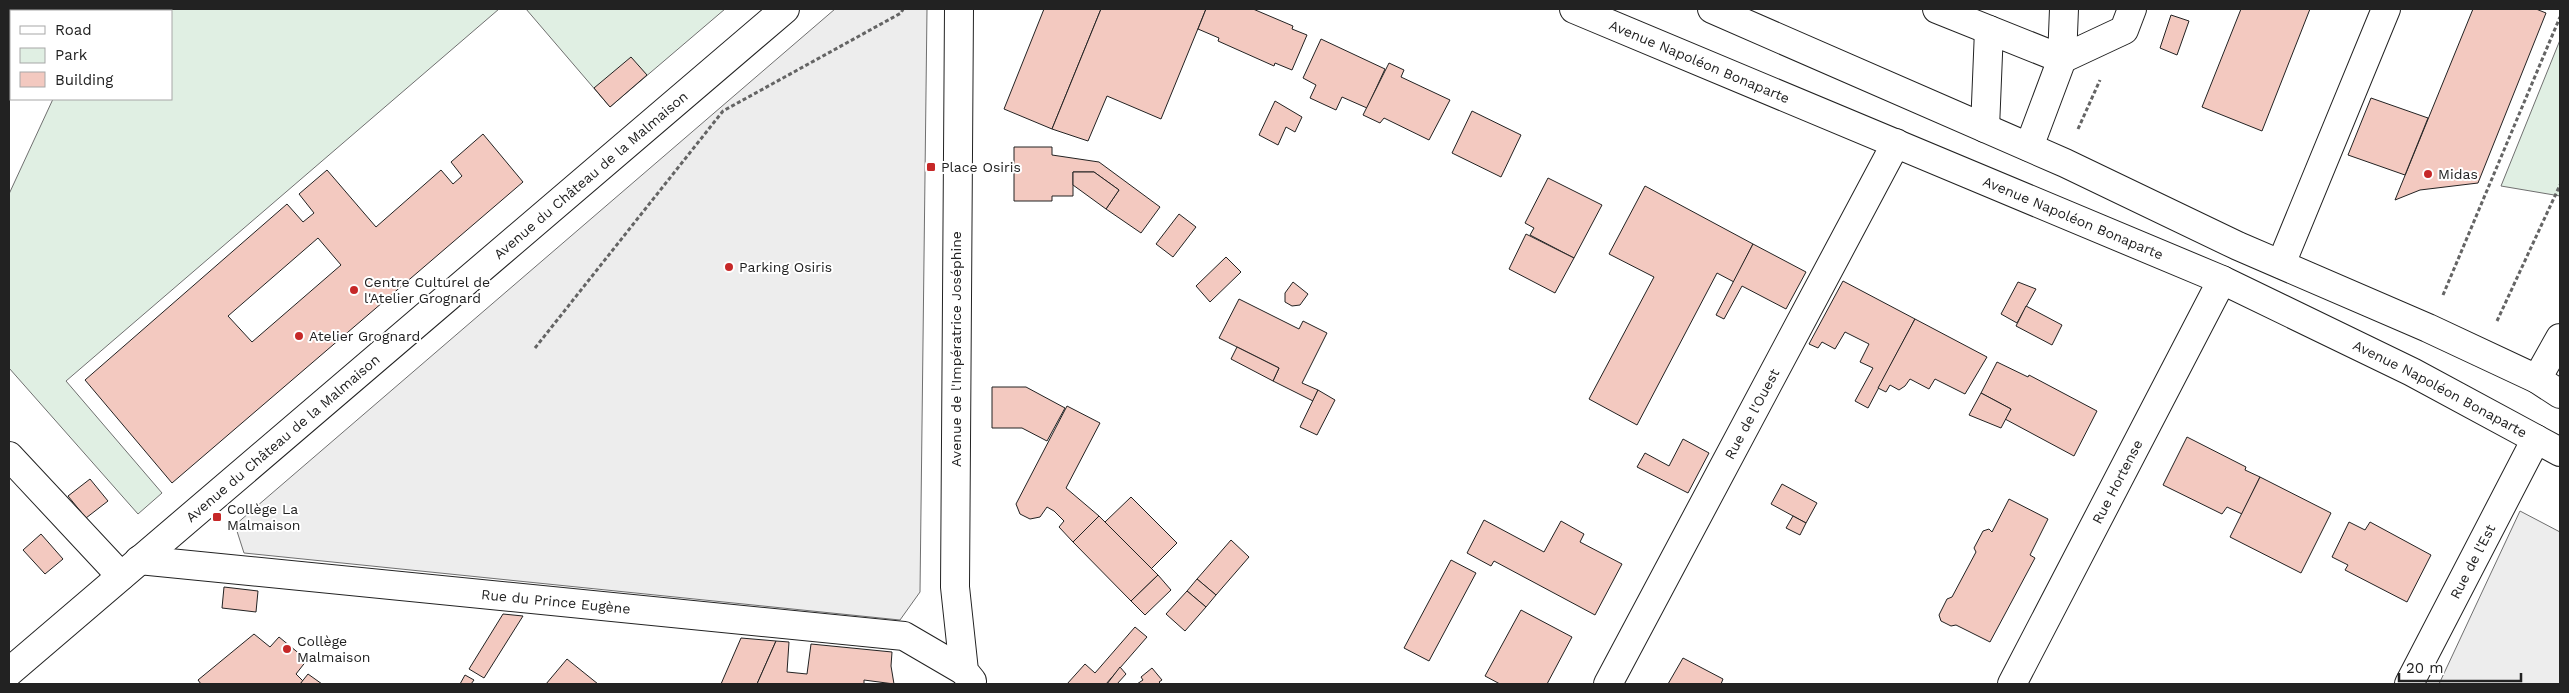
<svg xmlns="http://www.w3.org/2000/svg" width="2569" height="693" font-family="'Work Sans',sans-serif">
<rect width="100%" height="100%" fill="#fff"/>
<g fill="#e0efe3" stroke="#6f6f6f">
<path d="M15,9h484l-433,372 96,112 -24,21 -129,-146v-174l44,-95h118v-88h-155z"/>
<path d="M526,9h199l-115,98z"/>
<path d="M2560,40v156l-59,-10z"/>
</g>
<g fill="#ededed" stroke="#6f6f6f">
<path d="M835,9h92l-7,583 -20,28 -656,-67 -9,-28z"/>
<path d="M2520,511l40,21v152h-121z"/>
</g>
<g fill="#f3c9c0" stroke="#222" fill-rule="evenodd">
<path d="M1044,9h57l-49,120 -48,-20z"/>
<path d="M1101,9h105l-45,110 -54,-23 -19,45 -36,-12z"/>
<path d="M1206,9h47l40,17 -1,3 15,6 -15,35 -17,-7 -1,3 -56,-25 1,-3 -21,-9z"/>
<path d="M2241,9h69l-48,122 -60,-24z"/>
<path d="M2473,9h63l10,4 -68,170 -58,7 -25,10z"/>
<path d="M2171,15l18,6 -12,34 -17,-7z"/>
<path d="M1321,39l64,30 -18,39 -25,-11 -6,13 -26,-12 6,-13 -13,-7z"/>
<path d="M631,57l16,18 -37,32 -16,-19z"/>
<path d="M1389,63l15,7 -3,7 49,23 -21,40 -45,-22 -4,5 -17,-8z"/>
<path d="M2371,98l57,20 -23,57 -57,-20z"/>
<path d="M1275,101l27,16 -7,15 -9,-5 -8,18 -19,-10z"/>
<path d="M1472,111l49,24 -20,42 -49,-24z"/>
<path d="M483,134l40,48 -351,301 -87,-103 202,-176 16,18 11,-9 -15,-19 28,-24 49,57 65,-57 12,14 9,-8 -11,-14zM318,238l23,27 -89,77 -24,-26z"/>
<path d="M1014,147h38v8l47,7 61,45 -19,26 -35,-24 13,-19 -25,-18h-21v24h-21v5h-38z"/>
<path d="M1073,172h21l25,18 -13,19 -33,-24z"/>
<path d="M1548,178l54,27 -28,53 -44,-23 4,-7 -9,-5z"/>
<path d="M1645,186l108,58 -19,38 -17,-9 -80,152 -48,-26 65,-122 -45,-23z"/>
<path d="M1179,214l17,13 -23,30 -17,-13z"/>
<path d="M1526,234l48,24 -19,35 -46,-24z"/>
<path d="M1753,244l53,28 -20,37 -44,-23 -18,33 -8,-4z"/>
<path d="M1226,257l15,15 -31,30 -14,-16z"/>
<path d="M1843,281l72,38 -47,89 -13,-7 18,-33 -13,-6 9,-18 -24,-12 -10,17 -13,-7 -4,6 -9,-4z"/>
<path d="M1293,282l15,12 -8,11 -8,1 -7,-4v-9z"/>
<path d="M2018,282l18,7 -19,34 -16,-9z"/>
<path d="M1239,299l60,30 4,-8 24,12 -25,50 16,7 -5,11 -40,-20 6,-13 -60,-30z"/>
<path d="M2026,306l36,19 -10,20 -36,-19z"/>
<path d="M1915,319l72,38 -22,37 -30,-15 -6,10 -19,-10 -5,7 -6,4 -9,-5 -4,7 -8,-4z"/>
<path d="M1237,347l42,21 -6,13 -42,-22z"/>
<path d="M1997,362l31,15 1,-2 68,36 -23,45 -69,-37 6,-10 -30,-16z"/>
<path d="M992,387h34l39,21 -18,33 -25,-13h-30z"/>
<path d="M1318,390l17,10 -18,35 -17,-8z"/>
<path d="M1981,393l30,16 -10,19 -32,-13z"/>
<path d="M1067,406l33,17 -34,65 33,28 -26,26 -14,-15 5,-6 -10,-10 -7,-4 -7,10 -10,2 -10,-5 -4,-10z"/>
<path d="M2187,437l59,30 -1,3 15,7 -18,37 -15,-7 -5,7 -59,-29z"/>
<path d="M1683,439l26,14 -21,40 -51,-26 8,-14 24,13z"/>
<path d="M2260,477l71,36 -30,60 -71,-36z"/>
<path d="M90,479l18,22 -22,17 -18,-22z"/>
<path d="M1782,484l35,19 -11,20 -35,-19z"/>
<path d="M1131,497l46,46 -26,26 -46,-47z"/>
<path d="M2009,499l39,20 -18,36 5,3 -45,84 -34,-17 -5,1 -10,-5 -2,-6 8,-16 5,-2 24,-45 -2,-4 9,-17 6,-2 3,3z"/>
<path d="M1099,516l59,59 -27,26 -58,-59z"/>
<path d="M1793,516l13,7 -6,12 -14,-7z"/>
<path d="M1484,520l60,32 17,-31 23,13 -4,8 42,22 -27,51 -101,-54 -3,5 -24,-13z"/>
<path d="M2349,522l16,8 5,-8 61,33 -24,47 -62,-32 3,-5 -16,-8z"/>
<path d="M41,534l22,25 -18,15 -22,-24z"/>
<path d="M1231,540l18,17 -33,38 -19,-16z"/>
<path d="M1451,560l25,13 -47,88 -25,-13z"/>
<path d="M1158,575l13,15 -26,25 -14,-14z"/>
<path d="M1197,579l19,16 -10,12 -19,-16z"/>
<path d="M224,587l34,4 -2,21 -34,-4z"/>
<path d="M1187,591l19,16 -21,24 -19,-17z"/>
<path d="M1521,610l51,27 -25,47h-47l-15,-8z"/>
<path d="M503,614l20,2 -39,62 -15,-9z"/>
<path d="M1135,627l12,10 -41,47h-39l18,-20 10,9z"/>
<path d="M254,634l16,13 9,-10 28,23 -11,14 7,7 -3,3h-99l-3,-4z"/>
<path d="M741,638l35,3 -19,43h-36z"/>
<path d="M776,641l13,1 -2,30 20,2 4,-30 81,8 -1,14 3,18 -30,-4v4h-107z"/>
<path d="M1683,658l40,21 -2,5h-53z"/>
<path d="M567,659l31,25h-52z"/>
<path d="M1120,667l6,7 -9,10h-10z"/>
<path d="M1152,668l10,12 -3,2 2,2h-24l6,-4 -2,-3z"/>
<path d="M308,674l14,10h-22z"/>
<path d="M465,675l9,5 -3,4h-11z"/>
</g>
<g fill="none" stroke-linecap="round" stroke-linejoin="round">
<defs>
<g id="minor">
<path d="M959,9l-4,578 9,84 8,10"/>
<path d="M1937,9l125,50 62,-29 8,-21"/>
<path d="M1985,128l4,-98"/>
<path d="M2029,147l33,-88 2,-50"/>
<path d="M2281,264l105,-255"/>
<path d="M2537,379l23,-41"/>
<path d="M9,456l112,120"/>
<path id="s1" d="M139,560l765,76 60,35"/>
<path id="s2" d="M9,672l776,-663"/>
<path id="s3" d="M1608,684l288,-541"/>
<path id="s4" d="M2012,684l210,-404"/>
<path id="s5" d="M2409,684l127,-245"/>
</g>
<g id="major">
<path id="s6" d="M1574,9l648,271 190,92 148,80"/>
<path d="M1712,9l353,154 173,83 190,82 109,51 23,15"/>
</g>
</defs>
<use href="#minor" stroke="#222" stroke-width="30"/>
<use href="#major" stroke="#222" stroke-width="30"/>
<g stroke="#646464" stroke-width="3" stroke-dasharray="4 2.5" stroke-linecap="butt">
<path d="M2078,129l22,-49"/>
<path d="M2443,295l117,-278"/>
<path d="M2497,321l63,-136"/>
<path d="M535,348l188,-237 178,-98 2,-4"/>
</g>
<use href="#minor" stroke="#fff" stroke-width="28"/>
<use href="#major" stroke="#fff" stroke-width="28"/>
</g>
<g fill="#c62828" stroke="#fff" stroke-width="2">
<rect x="926" y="162" width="10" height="10" rx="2.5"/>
<circle cx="2428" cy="174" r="5"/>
<circle cx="729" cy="267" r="5"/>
<circle cx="354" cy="290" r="5"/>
<circle cx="299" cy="336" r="5"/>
<rect x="212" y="512" width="10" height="10" rx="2.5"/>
<circle cx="287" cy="649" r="5"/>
</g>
<g text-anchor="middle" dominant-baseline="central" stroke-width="4" stroke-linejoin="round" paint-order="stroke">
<g font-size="14" fill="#222" stroke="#fff">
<text stroke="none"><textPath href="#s6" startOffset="136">Avenue Napoléon Bonaparte</textPath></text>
<text stroke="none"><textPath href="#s2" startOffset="765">Avenue du Château de la Malmaison</textPath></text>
<text stroke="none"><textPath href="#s6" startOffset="541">Avenue Napoléon Bonaparte</textPath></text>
<text transform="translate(956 349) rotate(-90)">Avenue de l'Impératrice Joséphine</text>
<text stroke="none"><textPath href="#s6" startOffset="946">Avenue Napoléon Bonaparte</textPath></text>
<text stroke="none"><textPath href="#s3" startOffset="306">Rue de l'Ouest</textPath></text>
<text stroke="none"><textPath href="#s2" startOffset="360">Avenue du Château de la Malmaison</textPath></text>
<text stroke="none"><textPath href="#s4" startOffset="228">Rue Hortense</textPath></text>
<text stroke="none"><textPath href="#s5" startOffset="138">Rue de l'Est</textPath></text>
<text stroke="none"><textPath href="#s1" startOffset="419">Rue du Prince Eugène</textPath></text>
</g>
<g font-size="14" fill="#222" stroke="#fff" text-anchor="start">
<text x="941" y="167">Place Osiris</text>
<text x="2438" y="174">Midas</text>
<text x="739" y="267">Parking Osiris</text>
<text x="364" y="282">Centre Culturel de<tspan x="364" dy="16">l'Atelier Grognard</tspan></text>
<text x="309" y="336">Atelier Grognard</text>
<text x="227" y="509">Collège La<tspan x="227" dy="16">Malmaison</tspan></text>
<text x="297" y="641">Collège<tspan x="297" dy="16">Malmaison</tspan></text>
</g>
</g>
<rect width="2569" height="693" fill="none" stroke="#222222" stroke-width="20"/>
<rect x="10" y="10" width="162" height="90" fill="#ffffff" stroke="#a7a7a7"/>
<rect x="20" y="26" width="25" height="8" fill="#ffffff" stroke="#a7a7a7"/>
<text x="55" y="35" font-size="15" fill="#222222">Road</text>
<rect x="20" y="48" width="25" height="15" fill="#e0efe3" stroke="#a7a7a7"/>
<text x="55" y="60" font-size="15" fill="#222222">Park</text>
<rect x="20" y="72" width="25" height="15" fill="#f3c9c0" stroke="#a7a7a7"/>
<text x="55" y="85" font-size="15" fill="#222222">Building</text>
<path d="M2399 673v8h122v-8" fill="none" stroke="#222222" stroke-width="2.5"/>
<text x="2406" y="673" font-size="15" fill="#222222" stroke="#ffffff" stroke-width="4" paint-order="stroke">20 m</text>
</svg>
